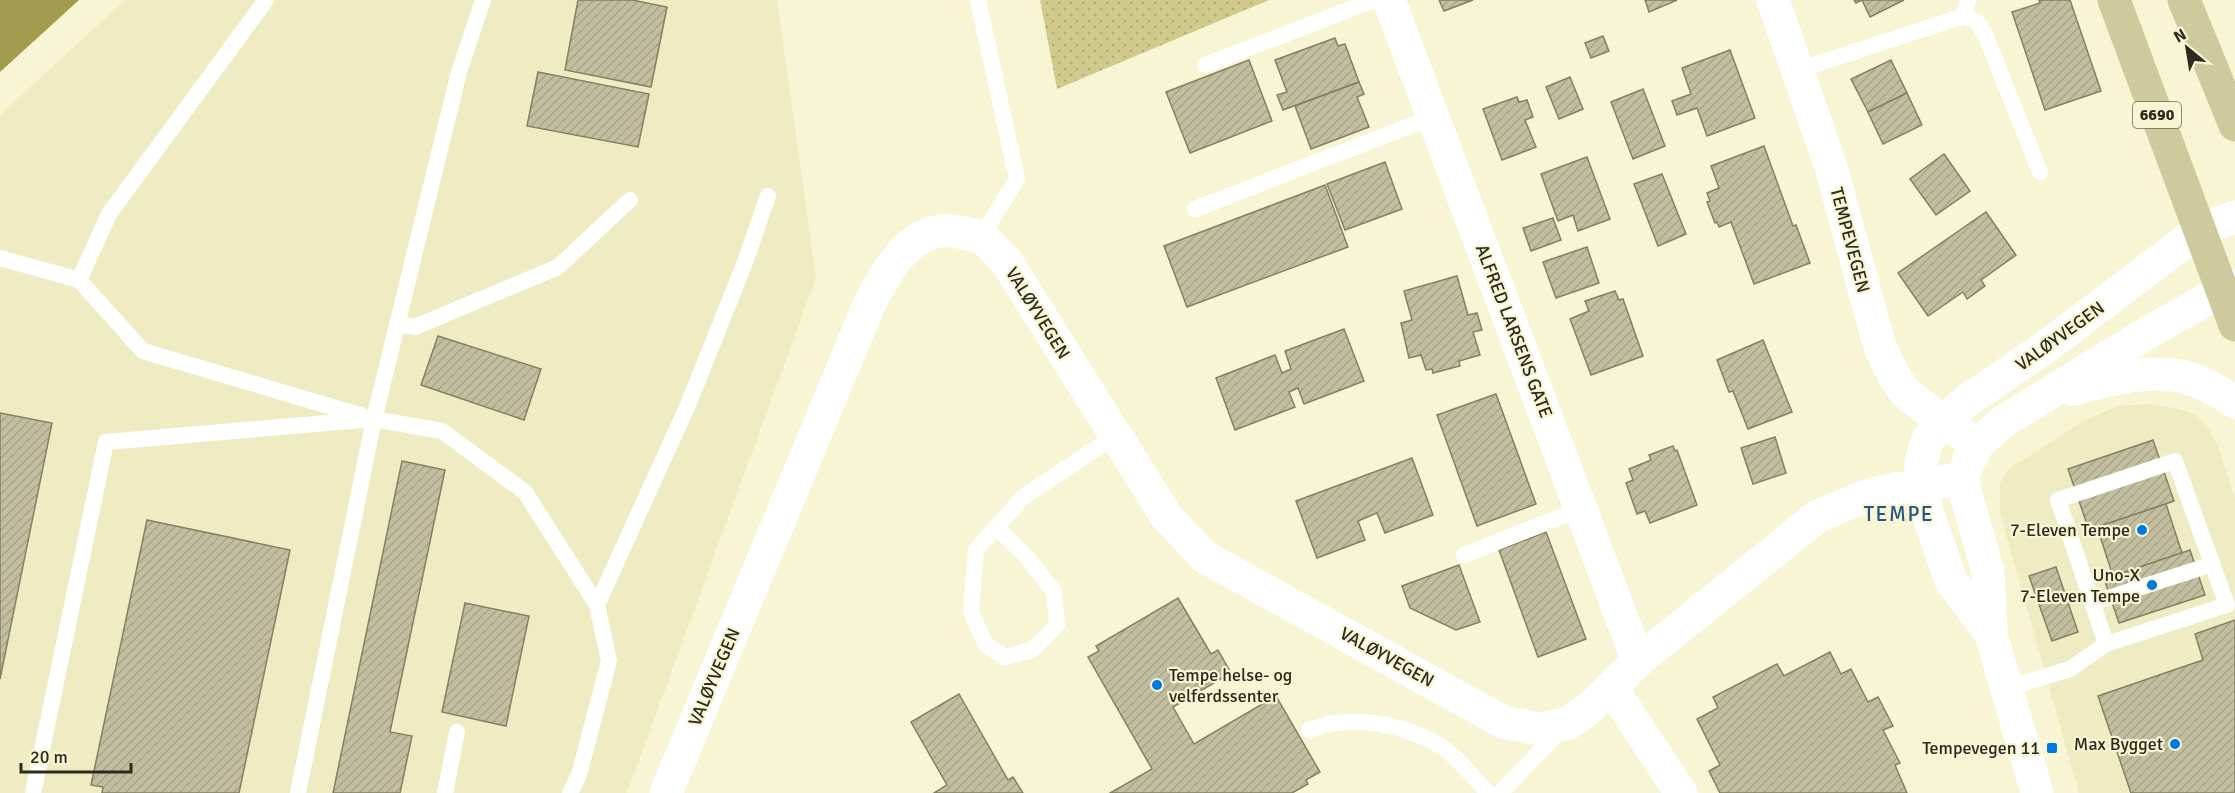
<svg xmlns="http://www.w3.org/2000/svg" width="2235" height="793" font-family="Signika,sans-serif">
<defs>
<pattern id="park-dots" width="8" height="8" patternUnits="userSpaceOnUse" patternTransform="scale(1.5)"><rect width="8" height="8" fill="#d0ca8c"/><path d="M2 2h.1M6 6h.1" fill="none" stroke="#b3ae78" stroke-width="1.8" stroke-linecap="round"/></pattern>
<pattern id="building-hatch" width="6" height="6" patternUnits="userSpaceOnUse" patternTransform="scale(1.5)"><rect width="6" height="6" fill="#c2bfa0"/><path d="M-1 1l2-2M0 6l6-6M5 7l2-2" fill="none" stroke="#a7a489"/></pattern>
</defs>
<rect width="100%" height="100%" fill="#f8f5d4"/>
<g fill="#efecc3">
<path d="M125,0h652l39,278 -189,515h-627v-678z"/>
<path d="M2147,404l28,4 20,6 13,14 10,18 17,53v294h-156l-79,-280v-30l10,-15 79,-50 30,-12z"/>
</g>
<path fill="url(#park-dots)" d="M1040,0h229l-212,89z"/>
<path fill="#a39b4e" d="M0,0h79l-79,72z"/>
<g fill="url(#building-hatch)" stroke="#848163" stroke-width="1.5">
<path d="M578,0h54l35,7 -16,80 -86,-17z"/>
<path d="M1439,0h34l-29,11z"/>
<path d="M1645,0h32l-28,12z"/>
<path d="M1854,0h50l-34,17 -8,-17 -6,3z"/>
<path d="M2039,0h31l31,91 -56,19 -33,-98 28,-9z"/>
<path d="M1603,36l6,15 -18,7 -6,-15z"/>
<path d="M1335,38l3,8 7,-2 14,38 -76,28 -6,-15 10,-3 -12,-32z"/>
<path d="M1730,50l25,68 -48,18 -10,-28 -20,7 -5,-14 19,-7 -9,-26z"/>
<path d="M1249,60l23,61 -82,32 -24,-61z"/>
<path d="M1891,60l16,33 -39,19 -17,-33z"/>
<path d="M538,72l111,22 -11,53 -111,-21z"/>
<path d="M1570,77l13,32 -24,10 -13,-32z"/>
<path d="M1359,82l5,12 -7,3 12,30 -58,22 -16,-43z"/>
<path d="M1643,89l22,57 -32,13 -22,-57z"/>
<path d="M1907,93l15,32 -39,19 -15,-32z"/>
<path d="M1517,97l2,5 8,-2 6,17 -8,3 11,27 -34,13 -19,-51z"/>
<path d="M1764,146l29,80 3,-1 14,38 -56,21 -23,-62 -12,5 -2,-5 -2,1 -8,-21 3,-1 -3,-8 12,-5 -8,-22z"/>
<path d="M1944,154l26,37 -34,24 -26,-36z"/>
<path d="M1587,157l23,62 -32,12 -5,-16 -15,6 -17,-47z"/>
<path d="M1385,162l17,47 -57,21 -18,-46z"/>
<path d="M1662,174l24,60 -28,12 -24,-62z"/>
<path d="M1325,185l23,62 -161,60 -23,-61z"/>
<path d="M1986,212l30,43 -35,25 4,6 -18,13 -4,-7 -35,24 -30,-43z"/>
<path d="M1553,218l8,22 -30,11 -8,-23z"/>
<path d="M1587,247l12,36 -43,15 -13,-36z"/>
<path d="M1457,276l11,39 9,-2 5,17 -9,2 7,23 -21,6 1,5 -27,7 -1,-4 -6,1 -5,-15 -12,3 -8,-35 11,-3 -8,-29z"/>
<path d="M1615,291l4,9 4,-1 20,57 -52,19 -21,-56 19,-8 -4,-10z"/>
<path d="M1344,329l20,52 -60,23 -6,-16 -9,4 6,15 -60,23 -19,-52 59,-23 7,18 9,-4 -6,-18z"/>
<path d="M438,336l103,33 -17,51 -103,-35z"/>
<path d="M1763,340l29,72 -44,17 -15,-38 -4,1 -12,-32z"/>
<path d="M1496,394l40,110 -59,22 -40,-111z"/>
<path d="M0,413l52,10 -52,256z"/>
<path d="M1775,437l11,36 -33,11 -12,-36z"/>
<path d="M2153,440l21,61 -85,29 -21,-61z"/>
<path d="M1673,446l2,5 2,-1 20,55 -47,18 -5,-12 -8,3 -11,-31 7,-3 -4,-11 22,-9 -2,-5z"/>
<path d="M1412,458l21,57 -48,18 -8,-20 -19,8 7,19 -48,18 -21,-57z"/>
<path d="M402,461l43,9 -55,262 22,4 -12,57h-67z"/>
<path d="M2166,504l16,49 -69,23 -16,-49z"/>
<path d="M147,520l143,30 -51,243h-137l1,-6 -12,-2z"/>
<path d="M1546,532l40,107 -48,18 -39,-107z"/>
<path d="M2190,550l15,45 -86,28 -15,-44z"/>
<path d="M1459,565l21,57 -24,8 -46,-22 -8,-22z"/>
<path d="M2056,567l22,65 -26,9 -23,-65z"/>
<path d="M1178,598l33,56 7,-4 13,23 -58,34 21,37 82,-48 44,76 -14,8 2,4 -16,9h-182l42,-24 -64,-112 11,-6 -3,-5z"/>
<path d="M465,603l64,13 -23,110 -64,-14z"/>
<path d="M2235,620v173h-104l-33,-97 105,-36 -8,-26z"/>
<path d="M1830,652l11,22 10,-5 17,33 10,-5 15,29 -10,4 17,33 -5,2 12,28h-187l-11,-22 11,-6 -23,-46 21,-11 -5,-11 64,-33 7,12z"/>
<path d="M959,694l49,86 5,-3 10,16h-89l13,-8 -36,-63z"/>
</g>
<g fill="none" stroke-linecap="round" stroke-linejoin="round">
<g stroke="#fff" stroke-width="16">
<path d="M978,0l39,179 -36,58"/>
<path d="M1964,16l13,6 8,12 55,138"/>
<path d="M1205,65l169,-65"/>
<path d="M1798,70l166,-54 4,-16"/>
<path d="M1195,209l238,-92"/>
<path d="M0,258l79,22 64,71 220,65"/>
<path d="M79,280l30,-66 157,-214"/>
<path d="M397,324l18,3 143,-60 72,-67"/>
<path d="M996,527l31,30 27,35 3,33 -25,25 -27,7 -19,-12 -15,-33 5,-62 47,-53 92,-61"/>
<path d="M1464,555l117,-46"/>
<path d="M2092,603l121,-39"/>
<path d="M597,605l91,-200 56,-140 24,-69"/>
<path d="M2005,689l65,-20 36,-25 121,-39 -52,-144 -117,39 48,144"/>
<path d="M1309,730c41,-17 96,-6 133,17 14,9 34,33 46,46"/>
<path d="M33,793l73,-351 268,-23 68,12 83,61 72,113 12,56 -30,114 -9,18"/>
<path d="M298,793l76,-374 85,-347 24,-72"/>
<path d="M445,793l12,-61"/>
<path d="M1500,793l62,-64"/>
</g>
<g stroke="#fff" stroke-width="33">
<path d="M1389,0l249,661"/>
<path d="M1773,0l58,167 49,180 14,29 11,16 38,30 35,22"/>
<path d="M1611,687l70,106"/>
<path d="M666,793l203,-488c20,-38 44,-85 95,-72 5,1 13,2 18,5 9,6 16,16 24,23l161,256 38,40 298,165 36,7 28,-5 24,-17 47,-46 180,-145 48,-20 20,-5 77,-13"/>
</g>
<g stroke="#fff" stroke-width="33">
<path d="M2072,389c33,-8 74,-20 108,-13 20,4 38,15 55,26"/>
<path d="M1991,634l-40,-53 -23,-67 -7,-31v-20l6,-22 16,-19 25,-22 75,-51 157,-119 35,-13"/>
<path d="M2037,793l-46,-159 -3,-63 -22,-76 -3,-17 5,-16 10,-18 26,-23 135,-83 84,-48 12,-4"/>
</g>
<g stroke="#ceca9d" stroke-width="33">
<path d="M2114,0l121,325"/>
<path d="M2184,0l51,125"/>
</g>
</g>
<g fill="#0079df" stroke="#f8f5d4" stroke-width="2">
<circle cx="2142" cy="530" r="6"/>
<circle cx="2152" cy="585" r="6"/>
<circle cx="1157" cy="685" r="6"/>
<circle cx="2175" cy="744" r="6"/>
<rect x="2046" y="742" width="12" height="12" rx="3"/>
</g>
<g text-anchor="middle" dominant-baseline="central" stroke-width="4.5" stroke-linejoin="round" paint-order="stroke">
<rect fill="#f8f5d4" stroke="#686754" stroke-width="1.5" x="2133" y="102" width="48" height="26" rx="4.5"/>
<g font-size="16" font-weight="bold" fill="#2b2a1d">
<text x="2157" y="115">6690</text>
</g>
<g font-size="18" fill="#2b2a1d" stroke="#f8f5d4">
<text transform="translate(1850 240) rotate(75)">TEMPEVEGEN</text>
<text transform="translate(1038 313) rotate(58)">VALØYVEGEN</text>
<text transform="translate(1514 331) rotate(69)">ALFRED LARSENS GATE</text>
<text transform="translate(2060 336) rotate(-36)">VALØYVEGEN</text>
<text transform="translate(1387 657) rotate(29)">VALØYVEGEN</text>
<text transform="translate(714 677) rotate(-67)">VALØYVEGEN</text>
</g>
<g font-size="18" fill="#2b2a1d" stroke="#f8f5d4" text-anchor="end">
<text x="2130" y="530">7-Eleven Tempe</text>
<text x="2140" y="575">Uno-X<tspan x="2140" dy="21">7-Eleven Tempe</tspan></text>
<text x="1169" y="675" text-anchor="start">Tempe helse- og<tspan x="1169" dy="21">velferdssenter</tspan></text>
<text x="2163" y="744">Max Bygget</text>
<text x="2040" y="748">Tempevegen 11</text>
</g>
<g font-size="21" letter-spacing="1.5" fill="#255488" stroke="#f8f5d4">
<text x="1899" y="514">TEMPE</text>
</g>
</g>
<g transform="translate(2187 48) rotate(330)" stroke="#f8f5d4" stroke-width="4.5" paint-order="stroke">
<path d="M0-4.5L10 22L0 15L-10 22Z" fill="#2b2a1d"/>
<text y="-9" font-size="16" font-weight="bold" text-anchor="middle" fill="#2b2a1d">N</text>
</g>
<path d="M21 763v9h110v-9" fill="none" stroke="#2b2a1d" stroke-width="3"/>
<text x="30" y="763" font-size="18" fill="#2b2a1d" stroke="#f8f5d4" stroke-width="4.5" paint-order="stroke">20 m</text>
</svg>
